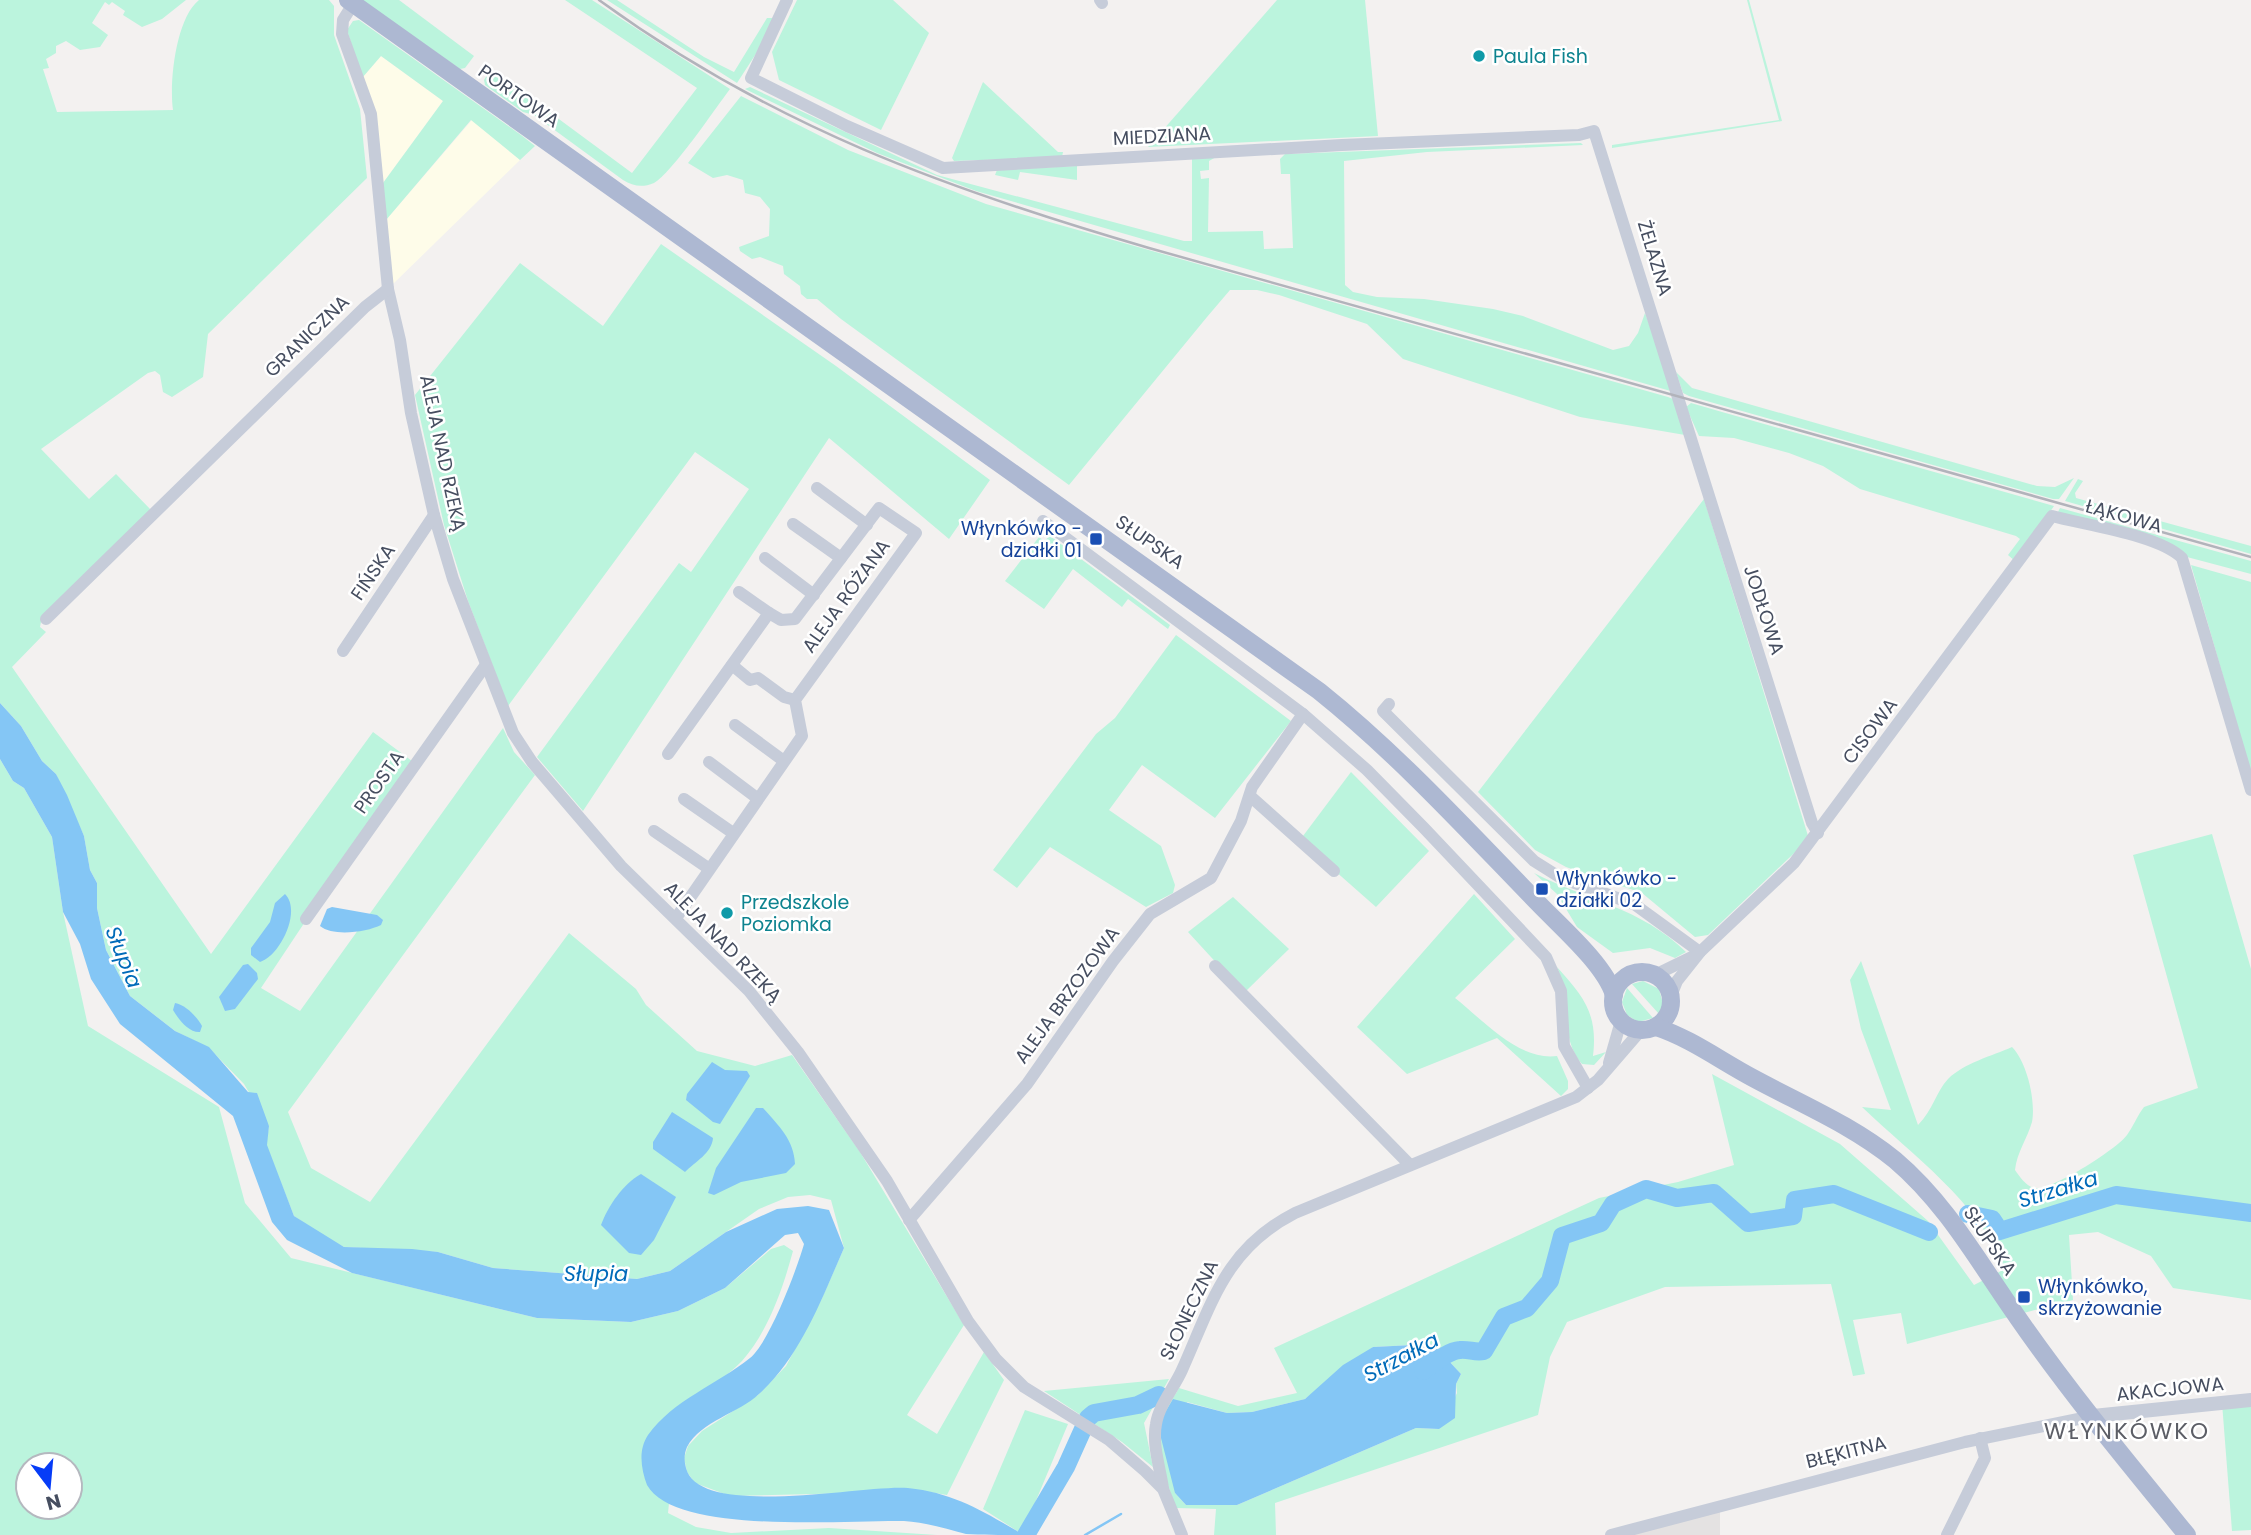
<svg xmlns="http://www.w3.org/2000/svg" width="2251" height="1535" font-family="Poppins,sans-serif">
<rect width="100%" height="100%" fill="#f3f1f0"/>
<g fill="#fefce9">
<path d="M381,56l62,45 -60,82 -21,-105z"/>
<path d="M472,120l48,40 -128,125 -6,-65z"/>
</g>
<path fill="#e4e2e2" d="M1720,1506v29h-103z"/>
<g fill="#bbf4dd" fill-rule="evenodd">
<path d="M0,0h186l-24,19 -20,8 -19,-12 2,-4 -13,-9 -3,3 -4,-3 -13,21 16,12 -8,12 -20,3 -14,-9 -10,5v7l-10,6 3,9 -6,1 14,43 116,-2c-4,-28 3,-92 26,-110h130l5,6v29l26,74 7,69 -159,156 -5,43 -31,20 -9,-5 -3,-17 -5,-4 -7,2 -107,76 48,50 27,-25 35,36 -109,107 -2,10 6,5 -34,35 199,287 162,-222 39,29 -151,227 39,23 203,-283 11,24 21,23 -247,337 23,56 59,34 199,-269 67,56 10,16 51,46 58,15 37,-11 68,97 104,173 -57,90 30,19 47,-82 20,28 -57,115 -42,-7 -49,5 -126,3 -35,-13 -8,-11 -3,-14 4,-12 14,-15 56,-36 28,-29 36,-68 22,-50 -13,-48 -21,-5 -22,2 -29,12 -89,62 -33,8 -144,-11 -55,-16 -94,-5 -16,-8 -34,-23 -28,-71 3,-19 -25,-42 -35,-36 -34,-17 -45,-35 -24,-46 -9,-42v-25l-7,-13 -6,-34 -28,-62 -14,-13 -21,-35 -21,-23z"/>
<path d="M362,0h37l75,56 -9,12 -5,1z"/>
<path d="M565,0h27l138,89c-15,20 -59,85 -76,94 -12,5 -21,3 -31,-3l-89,-65 -11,-3 -38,-27 -1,-5 7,-11 141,104 65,-85z"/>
<path d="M607,0h10l87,57 30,15 33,-54h7l-13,28 -24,37z"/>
<path d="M797,0h96l36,33 -48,97 -102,-50 -7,-28z"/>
<path d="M1277,0h88l13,136 -230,11z"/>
<path d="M1747,0h2l33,121 -170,27v-3l167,-25z"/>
<path d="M359,20l162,115 14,11 -15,14 -49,-40 -85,100 -3,-37 60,-82 -62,-45 -19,22 -15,-48 6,-9z"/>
<path d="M983,82l75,70h5l-1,5 -108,4 -2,-3z"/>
<path d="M750,87l187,88 247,66h8v-83l24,-1 -7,4v9l-9,1 1,8 8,-1 -1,54 55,-1 1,18 29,-1 -3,-74h-9l-1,-15 5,-5 296,-11 2,2 -156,7 -83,9 1,124 8,7 24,5 47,2 69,10 30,7 90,34 16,-4 9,-13 7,-20 29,79 -698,-201 -99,-38 -132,-64z"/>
<path d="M741,96l107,54 138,54 682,193 5,2 12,36 -105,-18 -177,-58 -36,-35 -88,-29 -22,-5h-27l-23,27 -138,168 -228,-166 -24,-20h-10l-6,-5 -1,-8 -16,-12 -1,-8 -23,-9 -8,2 -12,-8 -1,-4 30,-11 1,-27 -10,-12 -15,-4 -2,-13 -16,-5 -14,3 -25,-15z"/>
<path d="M1077,166v14l-57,-8 -2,8 -23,-5 2,-5z"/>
<path d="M661,244l175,122 154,114 -41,59 -120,-101 -246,373 -46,-54 142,-194 12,9 58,-83 -54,-37 -187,254 -40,-105 -24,-76 -29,-130 105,-132 83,63z"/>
<path d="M1676,372l16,16 11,3 334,95 18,1 19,-9 -15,21h-6l-364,-103 -6,-3z"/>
<path d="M1691,403l31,9 332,94 -38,56 -8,-7 12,-16 -4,-3 -156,-47 -37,-23 -34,-13 -55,-15 -35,-2 -13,-29z"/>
<path d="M2078,479l5,2 -8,12 1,5 175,48v8l-186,-53z"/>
<path d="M1704,499l105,340 -101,96 -13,2 -53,-44 -76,-26 -31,-17 -57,-58z"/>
<path d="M2060,508l191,53v13l-64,-17 -7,-8 -10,-5 -112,-32z"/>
<path d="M1050,536l120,89 -2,4 -40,-30 -6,8 -49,-38 -29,40 -39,-28 34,-44 5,4z"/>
<path d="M2191,565l60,17v191z"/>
<path d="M1176,635l115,86 -76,97 -73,-53 -33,45 52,36 14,39 -2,8 -27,14 -96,-60 -33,41 -24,-18 103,-136 19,-16z"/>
<path d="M0,759l13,22 11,7 28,49 11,75 25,114 131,81 26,96 46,55 246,60 94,4 47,-11 47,-23 46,-39 13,-4 9,6c-10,37 -25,81 -51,110 -17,18 -42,31 -63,45l-11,107 28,14 35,6 98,-5 108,7h-937zM28,1465h42v42h-42z"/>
<path d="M1351,772l78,79 -53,56 -76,-67z"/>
<path d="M2212,834l39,135v331l-78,-12 -22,-32 -53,-24 -29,3 4,65 -166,44 -6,-31 -48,7 12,54 -12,2 -22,-92 -166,3 -98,35 -17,35 -12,58 -263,88 1,32h-62l2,-26 -40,-1c-7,-20 -24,-67 -16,-87 4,-11 13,-22 19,-33l59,18 59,-13 -23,-45 325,-150 79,-16 56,-17 -22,-91 128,70 88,77 46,64 31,-16c-28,-69 -91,-112 -143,-162l29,3 -30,-81 -11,-49 11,-19 57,164c15,-15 18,-33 30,-46 16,-16 44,-23 64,-32 15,15 24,54 20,75 -5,17 -15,30 -17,48 5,7 10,15 19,18 16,4 83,-39 93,-53 6,-8 10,-19 17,-28l54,-19 -65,-233zM1433,1344l28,30 -5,10 1,9 -18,36 -23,-1 -179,77h-51l-11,-12 12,-91 40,11 25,-1 53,-13 68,-52z"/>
<path d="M1534,873c54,28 106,34 152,79l-11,6 -25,-10 -37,5 -36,-26 -20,-33z"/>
<path d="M1474,894l41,45 -60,59c29,23 64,63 102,58l11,25v8l-7,7 -64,-58 -90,36 -50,-47z"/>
<path d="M1233,897l56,52 -45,44 -56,-61z"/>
<path d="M1557,967c27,30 41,47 36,89l13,-4 -12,13 -12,-1c-23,-25 -11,-66 -25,-97z"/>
<path d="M1643,981l16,8 4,15 -4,10 -27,-30z"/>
<path d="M1627,988l26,30 -15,4 -11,-7 -5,-13z"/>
<path d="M1169,1379l-25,44 9,44 -31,-25 -78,-51z"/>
<path d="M2251,1400v130l-19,1 -10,-128z"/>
<path d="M1025,1410l43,14 -46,110 -39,-25z"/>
</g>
<g fill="#84c6f5">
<path d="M0,703l21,23 21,35 14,13 11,21 17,41 6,34 7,13v25l9,42 24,46 45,35 34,16 39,45 9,1 12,33 -2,19 27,71 50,31 68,2 26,3 55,16 144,11 33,-8 56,-39 51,-23 31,-3 21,4 15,38c-22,50 -43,108 -85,146 -20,19 -58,27 -72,53 -3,7 -3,14 -1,21 13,52 180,16 222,20 47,5 76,24 116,47 -17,0 -42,0 -58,-1 -19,-5 -42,-12 -62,-13 -63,-1 -229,14 -257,-36 -6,-16 -9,-35 1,-50 25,-35 70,-51 102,-77 19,-15 47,-89 54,-114l-6,-11 -13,2 -60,53 -47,23 -47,11 -94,-4 -185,-45 -65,-33 -15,-18 -39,-106 -113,-92 -29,-45 -11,-35 -17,-32 -11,-75 -28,-49 -11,-7 -13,-22z"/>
<path d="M285,894c17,17 -5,62 -25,68l-9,-7v-7l19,-26 5,-19z"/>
<path d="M332,907l45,8 6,5 -2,5c-14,7 -48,12 -61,1l7,-17z"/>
<path d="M248,964l9,9 1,6 -23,30 -10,2 -6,-14 24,-32z"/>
<path d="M175,1003c11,2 22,14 27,23l-2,6c-11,1 -21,-12 -27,-22z"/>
<path d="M712,1062l13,8 22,1 3,5 -30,48 -7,-2 -27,-22 1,-6z"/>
<path d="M756,1108h7c16,18 31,32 32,56l-9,9 -45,9 -27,13 -6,-2 8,-25z"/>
<path d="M672,1112l41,26c-1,15 -18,24 -28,34l-32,-23v-7z"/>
<path d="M641,1174l35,23 -22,43 -13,15 -12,-2 -28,-28c7,-19 22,-41 40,-51z"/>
<path d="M1433,1344l28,30 -5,10 -1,34 -16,11 -23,-1 -179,77h-51l-11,-12 -14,-55v-19l12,-20 54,14 25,-1 53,-13 38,-34 30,-18z"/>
</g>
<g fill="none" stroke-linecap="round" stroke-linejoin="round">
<path stroke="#84c6f5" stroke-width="2.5" d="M1085,1535l36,-21"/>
<g stroke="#84c6f5" stroke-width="18">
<path d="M1968,1214l24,5 8,12 116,-36 135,18"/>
<path d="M1423,1371c10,-7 24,-20 37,-21 9,-1 15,3 24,1l20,-34 23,-9 23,-27 12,-45 39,-13 12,-19 33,-15 31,9 37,-5 34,30 45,-7 2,-16 39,-6 95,38"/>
<path d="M1026,1535l40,-68 22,-49 6,-5 44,-8 21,-10"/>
</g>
<g stroke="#c6ccd9" stroke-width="12">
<path d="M787,0l-36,78 96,48 96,42 399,-23 237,-10 15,-4 218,692 6,10"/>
<path d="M1100,0l2,3"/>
<path d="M353,4l-10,16 -1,14 29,80 17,175 12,51 11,73 23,102 19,64 60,154 19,29 89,104 128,125 49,61 89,129 81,140 28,38 28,28 85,53 36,31 18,18 19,46"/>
<path d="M817,488l50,37"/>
<path d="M1043,521l260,193 64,56 57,58 122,129 15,34 3,55 24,42"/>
<path d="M793,524l48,34"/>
<path d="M765,558l49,37"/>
<path d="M739,592l30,21"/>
<path d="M46,619l319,-312 23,-18"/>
<path d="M343,651l91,-136"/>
<path d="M732,665l18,15 8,-2 26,19 11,3"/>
<path d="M1389,704l-6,7 151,150 27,17 73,26 66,48"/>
<path d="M735,725l49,36"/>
<path d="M668,754l101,-141 12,7 14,-1 84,-111 37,25 -121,167 7,36 -126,182"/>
<path d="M709,762l48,36"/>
<path d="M1250,796l84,75"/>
<path d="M684,799l49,34"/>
<path d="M654,831l54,37"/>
<path d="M306,919l179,-253"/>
<path d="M1215,966l195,199"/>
<path d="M1655,975l39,-19"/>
<path d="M1671,996l6,-15 23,-29 94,-89 258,-347c33,9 107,19 130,42l69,232"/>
<path d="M1609,1063l12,-42"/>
<path d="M909,1220l118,-136 86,-123 37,-47 61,-36 30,-57 11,-34 51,-73"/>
<path d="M1163,1488c-3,-20 -11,-44 -7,-64 3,-19 18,-36 26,-54 30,-67 43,-121 113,-157l281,-116 22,-17 44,-51"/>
<path d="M1611,1535l354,-93 128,-26"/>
<path d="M1947,1535l38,-77 -5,-20"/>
</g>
<path stroke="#c6ccd9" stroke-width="14" d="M2093,1416l158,-16"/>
<g stroke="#adb8d2" stroke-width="18">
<path d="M348,0l971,691c80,64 149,140 220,213 22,23 66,61 75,91"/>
<circle cx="1642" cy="1001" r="29"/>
<path d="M1656,1027c34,11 65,34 97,51 48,26 99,47 142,82 52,44 84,103 123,158 52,75 111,146 169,217"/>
</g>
<path stroke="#b2b3bb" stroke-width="2.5" d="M599,0c173,126 347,189 550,248l1102,309"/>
</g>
<g fill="#0f9aa8" stroke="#fff" stroke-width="2.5">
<circle cx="1479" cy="56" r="7"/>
<circle cx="727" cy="913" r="7"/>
</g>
<g fill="#1a4fb4" stroke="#fff" stroke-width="2.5">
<rect x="1089" y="532" width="14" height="14" rx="3.5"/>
<rect x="1535" y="882" width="14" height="14" rx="3.5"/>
<rect x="2017" y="1290" width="14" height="14" rx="3.5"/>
</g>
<g text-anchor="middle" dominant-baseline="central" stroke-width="5" stroke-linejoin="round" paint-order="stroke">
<g font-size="19" fill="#0d838f" stroke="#fff" text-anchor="start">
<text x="1493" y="56">Paula Fish</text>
<text x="741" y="902">Przedszkole<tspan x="741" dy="22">Poziomka</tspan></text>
</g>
<g font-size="19" fill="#464e60" stroke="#fff">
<text transform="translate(519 96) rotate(35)">PORTOWA</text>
<text transform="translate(1162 136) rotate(-3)">MIEDZIANA</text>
<text transform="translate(1655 258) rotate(73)">ŻELAZNA</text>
<text transform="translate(307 336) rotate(-44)">GRANICZNA</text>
<text transform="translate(443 453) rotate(78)">ALEJA NAD RZEKĄ</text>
<text transform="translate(2124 516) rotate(16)">ŁĄKOWA</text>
<text transform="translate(1150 542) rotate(35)">SŁUPSKA</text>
<text transform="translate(373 572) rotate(-56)">FIŃSKA</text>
<text transform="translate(846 596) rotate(-54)">ALEJA RÓŻANA</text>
<text transform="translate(1764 610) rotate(72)">JODŁOWA</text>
<text transform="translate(1870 731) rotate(-53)">CISOWA</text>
<text transform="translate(379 782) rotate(-55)">PROSTA</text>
<text transform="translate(723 942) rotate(46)">ALEJA NAD RZEKĄ</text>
<text transform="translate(1067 995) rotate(-54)">ALEJA BRZOZOWA</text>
<text transform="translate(1990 1241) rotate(56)">SŁUPSKA</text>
<text transform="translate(1189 1310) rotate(-64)">SŁONECZNA</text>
<text transform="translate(2170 1389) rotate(-6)">AKACJOWA</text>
<text transform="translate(1846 1452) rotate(-14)">BŁĘKITNA</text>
</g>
<g font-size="19" fill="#164399" stroke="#fff" text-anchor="start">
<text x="1082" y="528" text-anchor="end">Włynkówko -<tspan x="1082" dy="22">działki 01</tspan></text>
<text x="1556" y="878">Włynkówko -<tspan x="1556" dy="22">działki 02</tspan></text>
<text x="2038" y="1286">Włynkówko,<tspan x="2038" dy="22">skrzyżowanie</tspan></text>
</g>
<g font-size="21" font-style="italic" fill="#006bb9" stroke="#fff">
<text transform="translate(124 957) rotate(68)">Słupia</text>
<text transform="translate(2058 1189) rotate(-17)">Strzałka</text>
<text x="596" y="1273">Słupia</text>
<text transform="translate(1401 1357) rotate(-28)">Strzałka</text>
</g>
<g font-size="23" letter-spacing="2" fill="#5c5e66" stroke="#fff">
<text x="2127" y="1431">WŁYNKÓWKO</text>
</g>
</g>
<g transform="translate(49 1486) rotate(164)"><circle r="33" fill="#ffffff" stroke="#b5b8bf" stroke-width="2"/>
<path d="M0-5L12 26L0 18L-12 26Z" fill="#063cf7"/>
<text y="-10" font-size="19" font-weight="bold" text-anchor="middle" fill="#464e60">N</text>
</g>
</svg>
